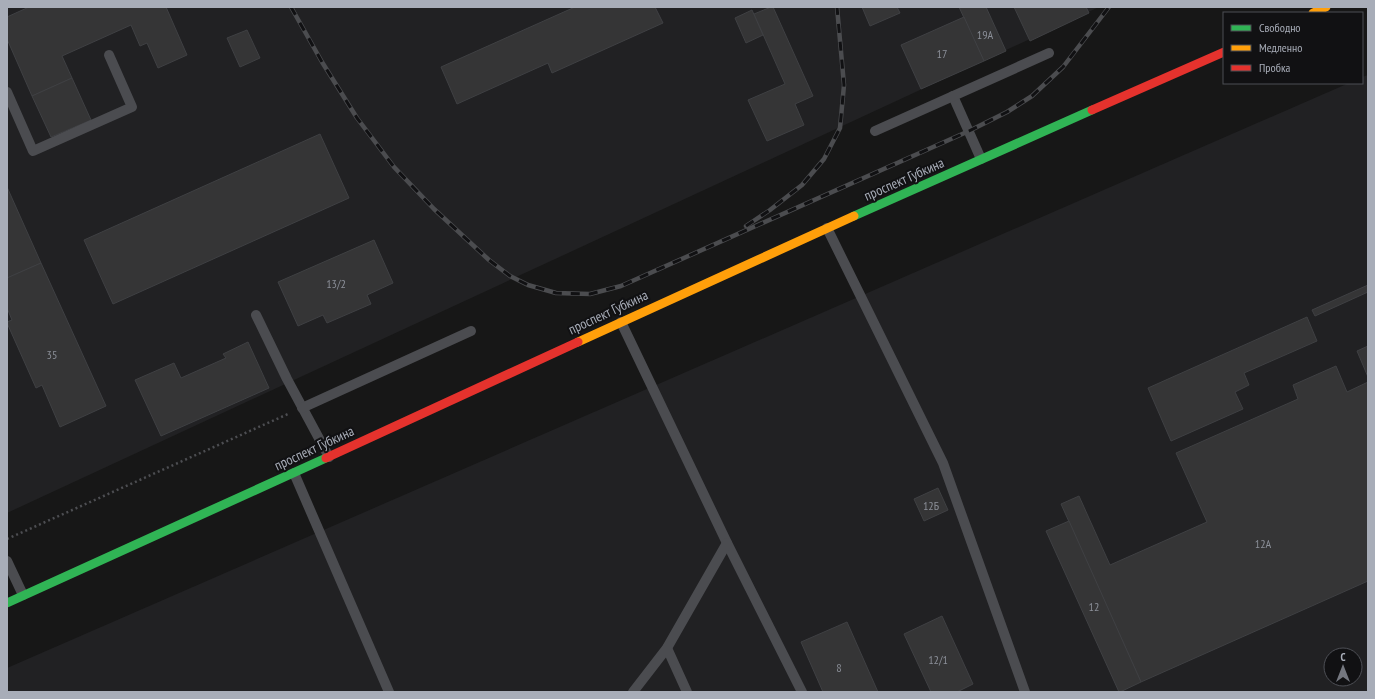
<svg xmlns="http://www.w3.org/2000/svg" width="1375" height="699" font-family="'PT Sans Narrow',sans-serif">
<rect width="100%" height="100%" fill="#171717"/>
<g fill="#212123" fill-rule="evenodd">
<path d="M7,7h1092l-1092,506z"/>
<path d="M1368,75v617h-1361v-24l1342,-585h13v-6zM1331,655h24v24h-24z"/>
</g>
<g fill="#353536" stroke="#3f4043">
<path d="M29,7h137l21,48 -29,13 -11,-25 -7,3 -9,-21 -69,31 10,22 -40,18 -25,-57v-22z"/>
<path d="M575,7h80l8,16 -111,50 -4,-10 -91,41 -16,-37z"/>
<path d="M771,7h2l40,89 -18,8 9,21 -37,16 -19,-41 37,-16 -31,-70z"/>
<path d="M862,7h35l3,6 -30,13z"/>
<path d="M959,7h27l20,44 -22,10z"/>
<path d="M1014,7h72l3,6 -59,28z"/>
<path d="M752,10l11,25 -17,8 -11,-25z"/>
<path d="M964,17l20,44 -63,28 -20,-44z"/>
<path d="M247,30l13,28 -20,9 -13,-29z"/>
<path d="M72,78l19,42 -40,17 -19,-41z"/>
<path d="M320,134l29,64 -236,106 -29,-64z"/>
<path d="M7,187l34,76 -34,15z"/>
<path d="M374,240l19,43 -26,12 4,9 -44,19 -4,-8 -25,11 -20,-44z"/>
<path d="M41,263l65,143 -46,21 -18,-42 -6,3 -29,-65v-1l5,-2 -5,-12v-30z"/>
<path d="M1368,285v7l-53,24 -3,-6z"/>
<path d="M1307,317l10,24 -73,32 5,12 -14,7 8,17 -72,32 -23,-53z"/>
<path d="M248,342l21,46 -108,48 -26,-56 39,-17 7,15 45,-20 -3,-4z"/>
<path d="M1368,346v31l-11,-26z"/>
<path d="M1336,366l11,26 21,-10v199l-227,101 -80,-178 18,-8 31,69 97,-43 -31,-69 122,-54 -5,-14z"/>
<path d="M938,488l10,22 -24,11 -10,-22z"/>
<path d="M1069,521l72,161 -21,10h-1l-73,-161z"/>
<path d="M942,616l31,68 -16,8h-26l-27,-58z"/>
<path d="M847,622l31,70h-55l-22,-50z"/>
</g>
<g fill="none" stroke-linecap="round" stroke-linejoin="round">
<path stroke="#4d4e52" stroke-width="2.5" stroke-dasharray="2 3" stroke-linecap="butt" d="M7,539l281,-125"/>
<g stroke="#4b4c50" stroke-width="10">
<path d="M7,92l26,59 99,-44 -23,-52"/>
<path d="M953,96l28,63"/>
<path d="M875,131l174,-78"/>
<path d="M827,228l116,235 82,229"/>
<path d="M256,315l31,64 42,78"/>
<path d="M621,322l106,221 75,149"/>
<path d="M302,408l169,-77"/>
<path d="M294,473l95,219"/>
<path d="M7,561l16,34"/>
<path d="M667,648l20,44"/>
<path d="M633,692l34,-44 60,-105"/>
</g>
<g stroke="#30b455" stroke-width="9">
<path d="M854,216l238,-106"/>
<path d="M7,603l319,-145"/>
</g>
<g stroke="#ff9f0a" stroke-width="9">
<path d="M1313,13l13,-6"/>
<path d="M578,342l276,-126"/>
</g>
<g stroke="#e5322d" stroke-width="9">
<path d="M1092,110l132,-58"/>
<path d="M326,458l252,-116"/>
</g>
<defs>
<g id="rail">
<path d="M291,7l31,55 35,56 37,49 40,42 55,51 21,16 18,9 28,8 34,1 31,-8 348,-155 38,-19 25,-16 31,-29 46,-60"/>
<path d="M746,226l24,-16 32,-25 22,-26 16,-31 4,-43 -7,-78"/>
</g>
</defs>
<use href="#rail" stroke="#4b4c4f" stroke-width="4.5"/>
<use href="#rail" stroke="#111113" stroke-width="3" stroke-dasharray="9" stroke-linecap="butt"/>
</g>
<g text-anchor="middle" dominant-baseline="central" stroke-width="4" stroke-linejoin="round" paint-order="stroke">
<g font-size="12" fill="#8b8f98">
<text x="985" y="34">19А</text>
<text x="942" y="53">17</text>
<text x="336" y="283">13/2</text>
<text x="52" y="354">35</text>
<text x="931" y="505">12Б</text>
<text x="1263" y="543">12А</text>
<text x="1094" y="606">12</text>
<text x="938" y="659">12/1</text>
<text x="839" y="667">8</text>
</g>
<g font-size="14" fill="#a8adb8" stroke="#111113">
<text transform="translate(904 179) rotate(-24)">проспект Губкина</text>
<text transform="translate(608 312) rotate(-25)">проспект Губкина</text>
<text transform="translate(314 448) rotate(-25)">проспект Губкина</text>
</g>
</g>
<rect width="1375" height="699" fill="none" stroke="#a8adb8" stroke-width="16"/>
<rect x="1223" y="12" width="140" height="72" fill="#111113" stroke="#4d4f55"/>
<rect x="1231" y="25" width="20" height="6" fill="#30b455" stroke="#4d4f55"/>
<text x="1259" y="32" font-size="12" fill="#a8adb8">Свободно</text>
<rect x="1231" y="45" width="20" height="6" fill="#ff9f0a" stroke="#4d4f55"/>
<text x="1259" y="52" font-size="12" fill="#a8adb8">Медленно</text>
<rect x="1231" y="65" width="20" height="6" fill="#e5322d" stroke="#4d4f55"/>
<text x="1259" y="72" font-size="12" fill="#a8adb8">Пробка</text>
<g transform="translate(1343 667)"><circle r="19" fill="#111113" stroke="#4d4f55"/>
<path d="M0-3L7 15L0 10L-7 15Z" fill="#757880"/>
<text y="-6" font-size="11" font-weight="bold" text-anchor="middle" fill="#a8adb8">С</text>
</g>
</svg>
